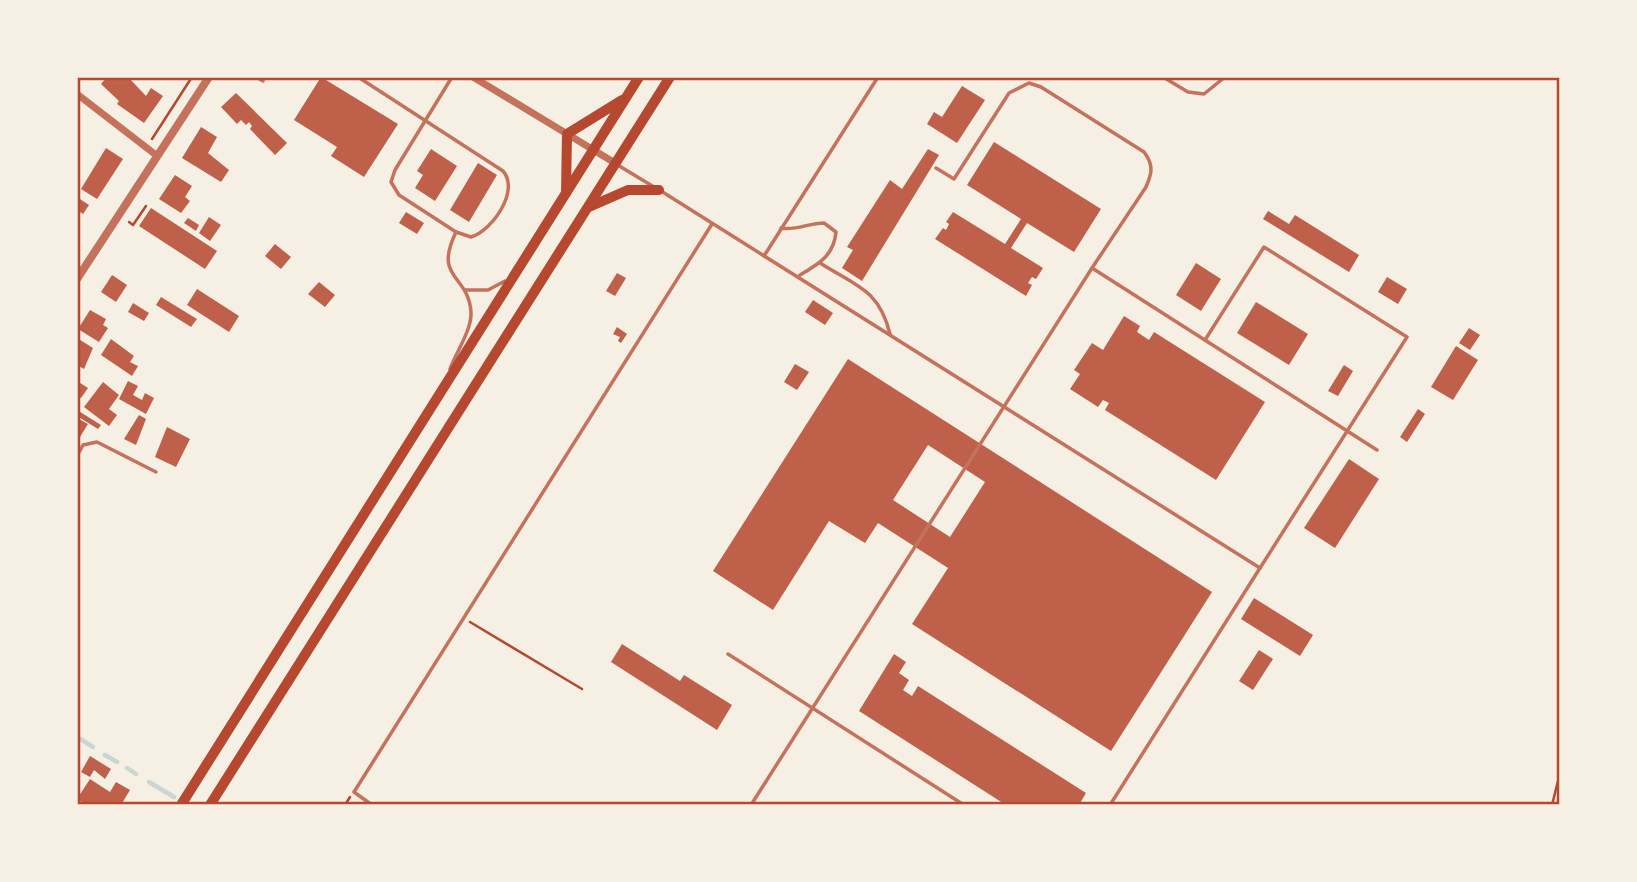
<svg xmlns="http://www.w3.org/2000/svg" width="1637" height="882" font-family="Poppins,sans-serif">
<rect width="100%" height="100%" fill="#f6efe4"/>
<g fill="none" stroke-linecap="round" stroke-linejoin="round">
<g stroke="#c9d6d2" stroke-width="4.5">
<path d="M77,737l16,10"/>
<path d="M105,755l12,7"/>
<path d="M127,768l9,6"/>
<path d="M149,782l25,15"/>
</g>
</g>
<g fill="#bf614a" fill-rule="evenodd">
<path d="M107,77l7,3 14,-3 18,19 5,-8 12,8 -19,27 -27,-19 2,-3 -18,-17z"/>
<path d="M321,77l77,47 -34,53 -33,-21 6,-9 -43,-27z"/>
<path d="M962,86l23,14 -28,43 -30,-19 7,-12 8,5z"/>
<path d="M236,93l51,50 -12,12 -25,-26 2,-3 -3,-4 -3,3 -5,-5 -4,4 -16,-17z"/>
<path d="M201,127l16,10 -9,16 21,17 -8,12 -39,-24z"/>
<path d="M994,142l107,67 -27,43 -47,-29 -16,25 32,20 -7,11 -4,-2 -4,6 4,2 -6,11 -91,-57 8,-11 3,2 3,-6 -3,-2 7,-10 52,32 16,-25 -54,-34z"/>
<path d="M106,148l17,11 -26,40 -16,-10z"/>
<path d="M431,149l26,17 -22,35 -20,-13 8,-13 -6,-4z"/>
<path d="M928,149l11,6 -77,126 -20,-13 11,-18 -6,-3 43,-67 12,9z"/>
<path d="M478,163l19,12 -28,47 -19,-12z"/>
<path d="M175,175l17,11 -7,11 5,4 -9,12 -22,-14z"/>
<path d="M77,197l12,8 -6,9 -6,-4z"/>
<path d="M151,208l66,43 -12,18 -66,-43z"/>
<path d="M1268,211l21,13 6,-9 64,40 -10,17 -86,-53z"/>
<path d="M406,212l18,11 -7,11 -18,-11z"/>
<path d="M209,217l12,8 -11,16 -11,-8z"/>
<path d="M188,218l11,7 -3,6 -12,-8z"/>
<path d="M275,244l16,13 -10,12 -16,-13z"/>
<path d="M1196,263l25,16 -20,32 -25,-16z"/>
<path d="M617,273l9,5 -11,18 -9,-5z"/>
<path d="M112,275l15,10 -11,17 -15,-10z"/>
<path d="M1387,277l20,12 -9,15 -20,-12z"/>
<path d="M319,282l16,13 -10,12 -17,-13z"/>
<path d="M197,289l42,27 -10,16 -42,-27z"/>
<path d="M161,297l36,22 -6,8 -35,-22z"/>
<path d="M813,300l20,13 -8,12 -20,-13z"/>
<path d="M1256,302l52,32 -19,31 -52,-32z"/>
<path d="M133,303l16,10 -5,8 -16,-9z"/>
<path d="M90,310l16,9 -3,6 5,3 -9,14 -21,-13z"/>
<path d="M1124,316l16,10 -3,6 12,8 5,-8 111,70 -49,78 -111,-70 4,-7 -6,-3 -5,7 -28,-18 10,-15 -6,-4 18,-27 11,7z"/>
<path d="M617,327l10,7 -6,9 -3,-2 2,-4 -7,-3z"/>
<path d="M1469,328l11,7 -10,15 -11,-7z"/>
<path d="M77,338l16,10 -9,21 -7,-4z"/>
<path d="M111,339l23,17 -4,6 8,4 -6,10 -31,-21z"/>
<path d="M1456,346l22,14 -25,40 -22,-13z"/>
<path d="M848,359l364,233 -101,159 -199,-127 36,-56 -70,-45 -13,20 -36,-22 -56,89 -60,-39zM928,445l57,37 -35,55 -57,-37z"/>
<path d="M795,364l14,8 -12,18 -13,-8z"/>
<path d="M1344,365l9,6 -15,25 -10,-5z"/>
<path d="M77,381l11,7 -7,10 -4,-2z"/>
<path d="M128,381l10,5 -5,9 9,5 3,-7 9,5 -8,16 -27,-15z"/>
<path d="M103,382l16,13 -10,14 8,6 -8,11 -25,-19z"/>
<path d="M1418,409l7,5 -18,28 -7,-5z"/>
<path d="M77,410l24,15 -3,4 -21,-13z"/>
<path d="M139,415l7,4 -10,26 -12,-6z"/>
<path d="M77,418l11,6 -8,13 -3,-2z"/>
<path d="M167,427l23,12 -14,28 -21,-10z"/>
<path d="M1349,459l30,20 -44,69 -31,-20z"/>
<path d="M1254,598l59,37 -13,21 -59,-37z"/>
<path d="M622,644l58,37 4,-6 48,30 -15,25 -106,-68z"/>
<path d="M1259,650l14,9 -20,31 -14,-9z"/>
<path d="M894,654l12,8 -7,11 10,7 -6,10 9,6 6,-10 168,107 -7,12h-73l-147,-94z"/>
<path d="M90,756l21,13 -6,10 -11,-9 -4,7 -9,-5z"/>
<path d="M90,779l20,13 6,-10 14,8 -9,15h-35l-9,-6z"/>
</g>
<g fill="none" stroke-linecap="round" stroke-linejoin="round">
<g stroke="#b5482f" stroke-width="2.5">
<path d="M1560,77v2"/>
<path d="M152,139l40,-62"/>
<path d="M129,222l4,3 13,-19"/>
<path d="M470,622l112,67"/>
<path d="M345,805l5,-8"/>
<path d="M1552,805l8,-32"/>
</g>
<g stroke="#c5725c" stroke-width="3.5">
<path d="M256,77l7,4"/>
<path d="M358,77l145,94c17,19 -10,59 -32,66l-15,-5"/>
<path d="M1163,77l25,15 16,2 21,-17"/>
<path d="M616,164l38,23"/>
<path d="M936,168l18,11 55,-86 20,-10 12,4 103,65c10,13 8,21 2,35l-54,81 285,182"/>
<path d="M661,191l599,377 -150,237"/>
<path d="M781,228c14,3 28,-5 43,-5l12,9c-2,23 -17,32 -36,43"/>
<path d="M764,256l114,-179"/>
<path d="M820,263c36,23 59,26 70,71"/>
<path d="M465,290h23l17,-9"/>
<path d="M1205,340l59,-93 143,90 -147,231"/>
<path d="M450,369c6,-17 22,-39 21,-57 -3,-39 -38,-32 -15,-80l-57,-37 -8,-13 4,-12 57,-93"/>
<path d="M77,456l6,-11 14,-3 59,30"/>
<path d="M728,654l236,151"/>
<path d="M372,805l-18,-13 358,-568"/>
<path d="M751,805l341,-537"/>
</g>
<g stroke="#c5725c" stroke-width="7">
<path d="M473,77l142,86"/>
<path d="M77,94l79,61"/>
</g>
<path stroke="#c5725c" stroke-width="8" d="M77,279l132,-202"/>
<g stroke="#b5482f" stroke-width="10">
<path d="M566,193l1,-59 55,-34"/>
<path d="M589,207l39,-17h31"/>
<path d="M181,805l458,-728"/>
<path d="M210,805l460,-728"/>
</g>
</g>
<rect width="1637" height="882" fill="none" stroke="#f6efe4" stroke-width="158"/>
<rect x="79" y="79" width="1479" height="724" fill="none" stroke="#b5482f" stroke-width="2.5"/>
</svg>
